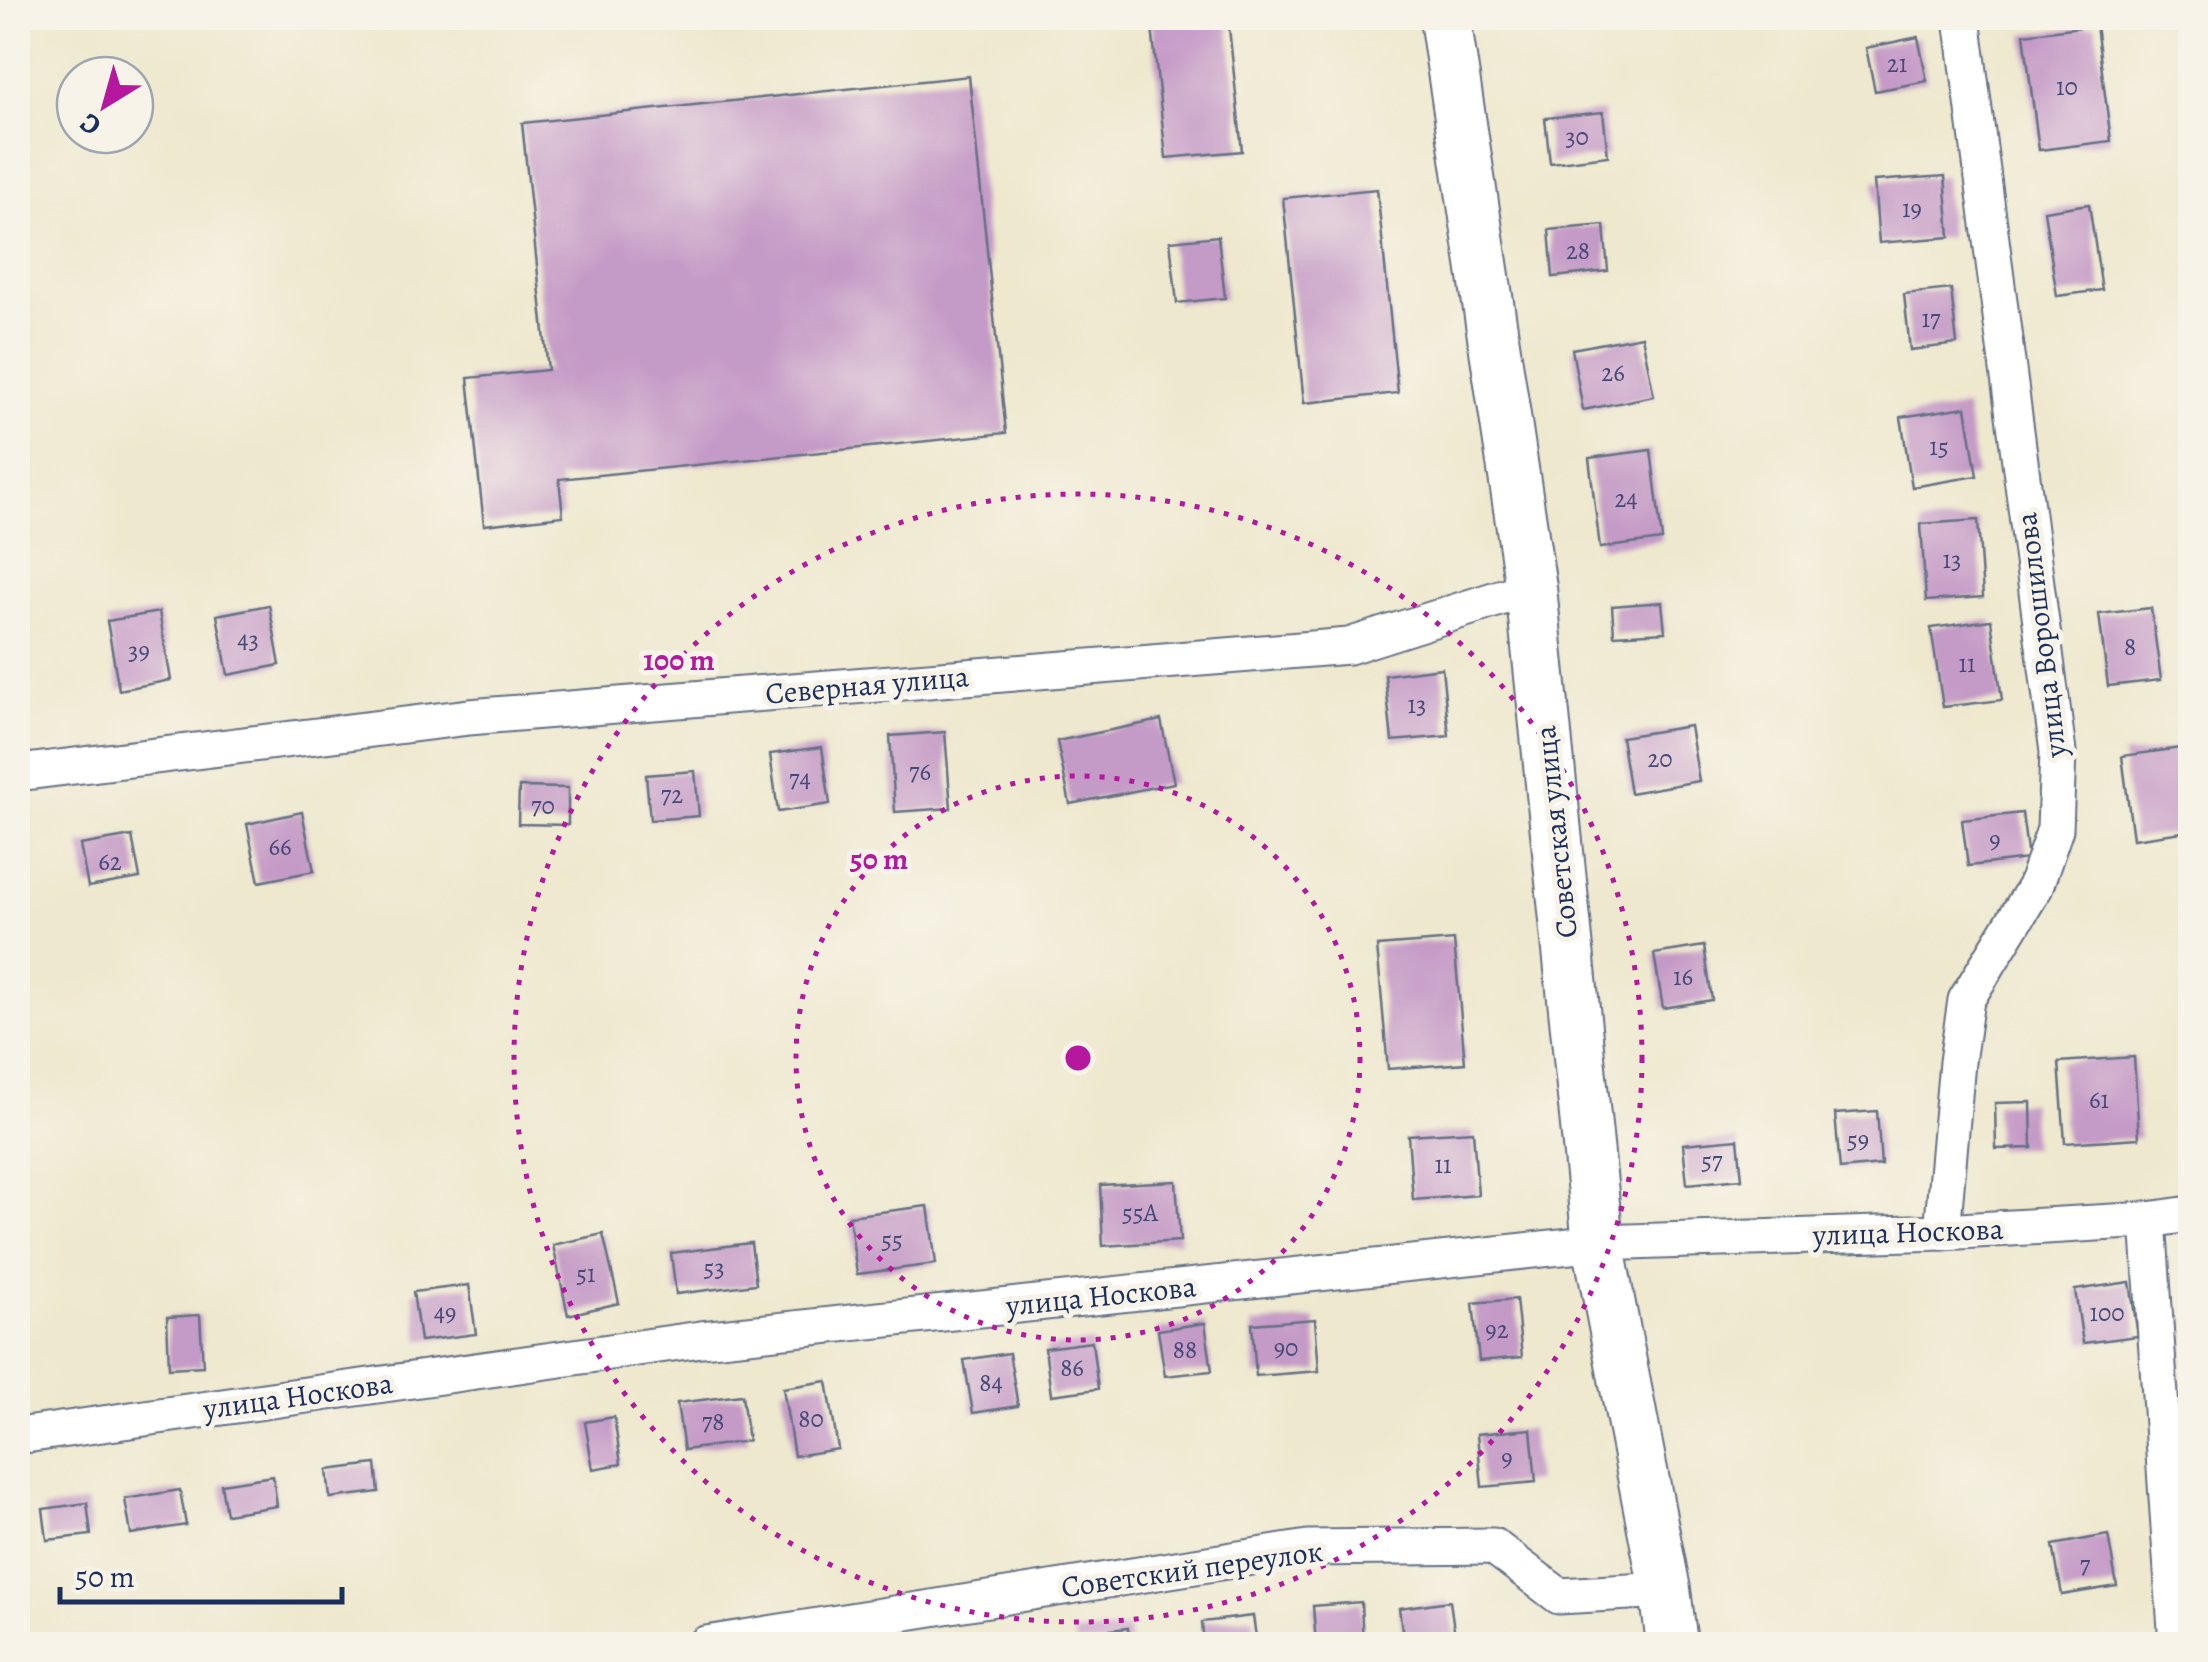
<svg xmlns="http://www.w3.org/2000/svg" width="2208" height="1662" font-family="Alegreya,serif">
<rect width="100%" height="100%" fill="#f7f3e8"/>
<filter id="ink" filterUnits="userSpaceOnUse"><feTurbulence type="fractalNoise" baseFrequency=".01" numOctaves="2"/><feDisplacementMap in="SourceGraphic" scale="20" xChannelSelector="R" yChannelSelector="G"/><feConvolveMatrix kernelMatrix="1 2 1 2 8 2 1 2 1" color-interpolation-filters="sRGB"/></filter>
<filter id="wash" filterUnits="userSpaceOnUse"><feTurbulence type="fractalNoise" baseFrequency=".0048" numOctaves="4" result="noise"/><feDisplacementMap in="SourceGraphic" scale="40" xChannelSelector="R" yChannelSelector="G"/><feGaussianBlur stdDeviation="2.25" result="paint"/><feColorMatrix in="noise" values="0 0 0 0 0 0 0 0 0 0 0 0 0 0 0 0 0 1.4 0 .05"/><feComposite in="paint" operator="in"/></filter>
<g filter="url(#wash)">
<rect width="100%" height="100%" fill="#eee8ce"/>
<g id="blocks">
<g fill="#c49ac6">
<path d="M1151,18h77l14,133 -76,7z"/>
<path d="M2096,25l15,116 -72,9 -15,-116z"/>
<path d="M1918,37l9,44 -52,10 -9,-43z"/>
<path d="M969,76l37,357 -447,46 4,37 -79,9 -16,-147 80,-8 -26,-247z"/>
<path d="M1603,112l5,44 -58,7 -5,-45z"/>
<path d="M1945,176l5,61 -71,6 -5,-62z"/>
<path d="M1377,189l21,204 -94,10 -21,-205z"/>
<path d="M2089,204l13,86 -45,6 -13,-85z"/>
<path d="M1604,225l4,46 -55,6 -4,-47z"/>
<path d="M1218,236l7,62 -48,5 -7,-62z"/>
<path d="M1951,289l6,55 -47,6 -6,-56z"/>
<path d="M1642,336l12,60 -71,14 -11,-61z"/>
<path d="M1966,407l11,69 -65,11 -11,-70z"/>
<path d="M1651,450l11,90 -62,8 -11,-90z"/>
<path d="M1978,520l5,77 -57,4 -5,-77z"/>
<path d="M1662,602l3,30 -51,3 -2,-29z"/>
<path d="M269,605l11,60 -52,10 -11,-60z"/>
<path d="M2151,608l10,72 -53,6 -9,-72z"/>
<path d="M159,612l12,68 -52,10 -12,-69z"/>
<path d="M1991,620l11,80 -59,7 -12,-79z"/>
<path d="M1442,668l7,68 -57,5 -7,-66z"/>
<path d="M1161,720l13,63 -104,21 -13,-63z"/>
<path d="M1690,726l9,55 -69,12 -9,-56z"/>
<path d="M945,732l6,76 -56,4 -5,-76z"/>
<path d="M822,747l8,57 -52,8 -8,-58z"/>
<path d="M2188,747l2,20v64l-57,8 -11,-83z"/>
<path d="M695,771l4,45 -49,4 -4,-45z"/>
<path d="M519,787l49,1v37l-50,-1z"/>
<path d="M302,812l12,59 -55,11 -12,-58z"/>
<path d="M2022,813l6,46 -60,7 -6,-46z"/>
<path d="M132,836l8,42 -52,9 -8,-42z"/>
<path d="M1454,940l11,123 -77,6 -11,-123z"/>
<path d="M1704,946l8,54 -49,8 -9,-54z"/>
<path d="M2134,1057l5,81 -74,5 -6,-81z"/>
<path d="M2031,1102l1,46 -36,1 -1,-46z"/>
<path d="M1877,1111l4,54 -41,4 -5,-55z"/>
<path d="M1473,1131l5,64 -65,5 -5,-65z"/>
<path d="M1738,1139l4,40 -55,5 -4,-40z"/>
<path d="M1176,1181l4,60 -77,5 -3,-61z"/>
<path d="M928,1206l8,58 -79,10 -8,-58z"/>
<path d="M603,1234l16,69 -51,12 -15,-70z"/>
<path d="M751,1243l5,41 -80,10 -5,-41z"/>
<path d="M2130,1282l8,54 -55,7 -8,-53z"/>
<path d="M469,1285l7,49 -56,7 -7,-49z"/>
<path d="M1516,1299l6,58 -43,4 -6,-58z"/>
<path d="M200,1315l3,51 -34,2 -2,-51z"/>
<path d="M1315,1319l4,52 -63,5 -4,-52z"/>
<path d="M1205,1323l7,48 -47,5 -7,-46z"/>
<path d="M1092,1342l6,47 -47,6 -6,-47z"/>
<path d="M1009,1353l9,53 -45,7 -9,-53z"/>
<path d="M827,1381l11,68 -44,7 -11,-68z"/>
<path d="M742,1395l6,46 -64,9 -7,-47z"/>
<path d="M614,1417l7,47 -28,5 -8,-47z"/>
<path d="M1531,1429l5,53 -54,5 -5,-53z"/>
<path d="M376,1464l3,28 -49,6 -3,-28z"/>
<path d="M273,1476l4,30 -51,8 -5,-30z"/>
<path d="M180,1490l6,35 -55,9 -6,-35z"/>
<path d="M87,1503l4,32 -44,5 -4,-31z"/>
<path d="M2108,1535l9,51 -55,9 -9,-50z"/>
<path d="M1450,1601l6,42 -52,1 -5,-36z"/>
<path d="M1361,1602l2,42h-47l-3,-38z"/>
<path d="M1253,1616l4,28h-53l-2,-22z"/>
<path d="M1128,1628l2,16h-55l-1,-10z"/>
</g>
</g>
</g>
<g filter="url(#ink)">
<use href="#blocks" fill-opacity="0" stroke="#657085" stroke-width="2.5"/>
<g fill="none" stroke-linecap="round" stroke-linejoin="round">
<defs>
<g id="street">
<path d="M18,773l451,-56 880,-71 182,-58"/>
<path d="M2148,1220l29,424"/>
<path d="M1942,1232l15,-170 9,-62 69,-113 20,-58 3,-77 -96,-734"/>
<path d="M18,1436l683,-97 897,-96 344,-11 206,-12 42,-6"/>
<path d="M706,1644l602,-96 185,-2 66,50 106,-6"/>
</g>
<path id="secondary" d="M1445,18l86,570 67,655 67,347 7,54"/>
</defs>
<use href="#street" stroke="#657085" stroke-width="39"/>
<use href="#secondary" stroke="#657085" stroke-width="54"/>
<use href="#street" stroke="#fff" stroke-width="35"/>
<use href="#secondary" stroke="#fff" stroke-width="50"/>
</g>
</g>
<g fill="none" stroke="#b5179e" stroke-width="5" stroke-dasharray="5 10">
<circle cx="1078" cy="1058" r="282"/>
<circle cx="1078" cy="1058" r="564"/>
</g>
<g text-anchor="middle" dominant-baseline="central" stroke-width="10" stroke-linejoin="round" paint-order="stroke">
<g font-size="25" fill="#454a78">
<text x="1897" y="64">21</text>
<text x="2067" y="87">10</text>
<text x="1577" y="137">30</text>
<text x="1912" y="209">19</text>
<text x="1578" y="251">28</text>
<text x="1931" y="319">17</text>
<text x="1613" y="373">26</text>
<text x="1939" y="447">15</text>
<text x="1626" y="499">24</text>
<text x="1952" y="560">13</text>
<text x="248" y="640">43</text>
<text x="2130" y="647">8</text>
<text x="139" y="651">39</text>
<text x="1967" y="664">11</text>
<text x="1417" y="705">13</text>
<text x="1660" y="759">20</text>
<text x="920" y="772">76</text>
<text x="800" y="779">74</text>
<text x="672" y="795">72</text>
<text x="543" y="806">70</text>
<text x="1995" y="840">9</text>
<text x="280" y="847">66</text>
<text x="110" y="862">62</text>
<text x="1683" y="977">16</text>
<text x="2099" y="1100">61</text>
<text x="1858" y="1140">59</text>
<text x="1712" y="1161">57</text>
<text x="1443" y="1165">11</text>
<text x="1140" y="1213">55А</text>
<text x="892" y="1240">55</text>
<text x="714" y="1268">53</text>
<text x="586" y="1274">51</text>
<text x="445" y="1313">49</text>
<text x="2107" y="1313">100</text>
<text x="1497" y="1330">92</text>
<text x="1286" y="1348">90</text>
<text x="1185" y="1350">88</text>
<text x="1072" y="1368">86</text>
<text x="991" y="1383">84</text>
<text x="811" y="1419">80</text>
<text x="713" y="1422">78</text>
<text x="1507" y="1458">9</text>
<text x="2085" y="1565">7</text>
</g>
<g font-size="30" fill="#1b2f5e" stroke="#f7f3e8">
<text transform="translate(2041 635) rotate(-97)">улица Ворошилова</text>
<text transform="translate(867 685) rotate(-5)">Северная улица</text>
<text transform="translate(1556 832) rotate(-96)">Советская улица</text>
<text transform="translate(1908 1232) rotate(-2)">улица Носкова</text>
<text transform="translate(1101 1296) rotate(-6)">улица Носкова</text>
<text transform="translate(298 1396) rotate(-8)">улица Носкова</text>
<text transform="translate(1192 1569) rotate(-8)">Советский переулок</text>
</g>
</g>
<circle cx="1078" cy="1058" r="15" fill="#b5179e" stroke="#f7f3e8" stroke-width="5"/>
<g font-size="30" text-anchor="middle" font-weight="bold" fill="#b5179e" stroke="#f7f3e8" stroke-width="10" stroke-linejoin="round" paint-order="stroke">
<text x="679" y="670">100 m</text>
<text x="879" y="869">50 m</text>
</g>
<rect width="2208" height="1662" fill="none" stroke="#f7f3e8" stroke-width="60"/>
<g transform="translate(105 105) rotate(217)"><circle r="48" fill="#f7f3e8" stroke="#9fa5b1" stroke-width="2.5"/>
<path d="M0-8L18 38L0 25L-18 38Z" fill="#b5179e"/>
<text y="-15" font-size="28" font-weight="bold" text-anchor="middle" fill="#1b2f5e">С</text>
</g>
<path d="M60 1587v15h282v-15" fill="none" stroke="#1b2f5e" stroke-width="5"/>
<text x="75" y="1587" font-size="30" fill="#1b2f5e" stroke="#f7f3e8" stroke-width="8" paint-order="stroke">50 m</text>
</svg>
